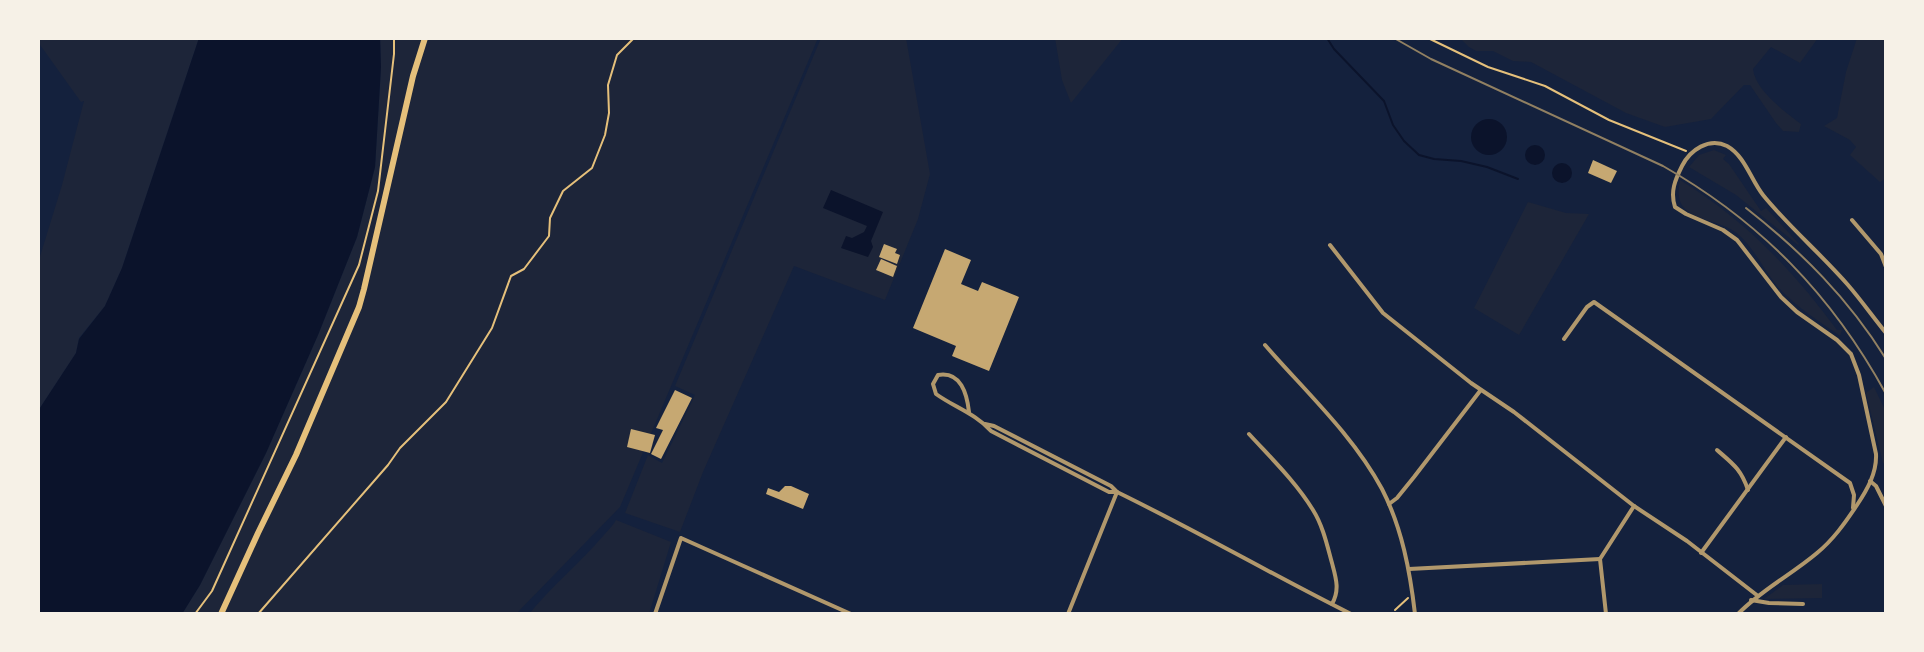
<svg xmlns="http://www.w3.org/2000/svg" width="1924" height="652" font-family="'Public Sans',sans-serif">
<rect width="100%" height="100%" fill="#14213d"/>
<g fill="#1d2539">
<path d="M38,38h161l-77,230 -17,38 -26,32 -3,15 -38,58v-148l24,-78 22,-84 -3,1 -43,-60z"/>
<path d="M380,38h438l-198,469 -104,107h-334l18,-29 66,-132 52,-118 39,-98 18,-70 6,-100z"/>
<path d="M821,38h85l24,136 -12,45 -33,81 -91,-34 -91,206 -23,60 -55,-19 23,-58 14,8 33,-68 -20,-9z"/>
<path d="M1055,38h68l-52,65 -9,-23z"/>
<path d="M1460,38h358l-18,25 -29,-16 -18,22c2,21 32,43 48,55l-2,8 -16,-1 -7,-8 -26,-38h-6l-33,34 -46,8 -39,-14 -95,-51 -18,-1 -20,-10h-17l-7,-4z"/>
<path d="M1857,38h29v140l-6,4 -30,-27 6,-8 -6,-7 -26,-14 13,-8 9,-46z"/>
<path d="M1714,150l12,5 -3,4 6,5 32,47 5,-3 33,36 -1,1 -62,-50 -47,-28 10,-12z"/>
<path d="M1680,180c64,39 113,90 157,150h5l-2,6c-22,-15 -45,-30 -63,-50 -13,-16 -22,-36 -37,-50 -15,-15 -42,-14 -55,-27 -8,-8 -7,-20 -5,-29z"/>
<path d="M1528,202l38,11 23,1 -70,121 -45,-27z"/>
<path d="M1874,387l12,25v53l-3,-2 -17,-70z"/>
<path d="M616,520l55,22 -22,72h-120c23,-28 51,-51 75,-79 4,-5 8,-8 12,-15z"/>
<path d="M1822,584v14l-58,1 19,-14z"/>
</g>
<g fill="#0b132b">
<path d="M199,38h181l1,29 -6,100 -18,70 -39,98 -52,118 -66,132 -18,29h-144v-203l38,-58 3,-14 26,-33 17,-38z"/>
<circle cx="1489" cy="137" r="18"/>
<circle cx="1535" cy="155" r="10"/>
<circle cx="1562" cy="173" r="10"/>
<path d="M831,190l52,22 -12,29 2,6 -5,10 -27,-9 5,-12 6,2 12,-6 3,-6 -44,-18z"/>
</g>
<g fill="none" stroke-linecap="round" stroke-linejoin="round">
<path stroke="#0b132b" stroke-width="2" d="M1327,38l7,11 50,52 9,24 11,16 15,14 15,4 27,2 26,6 31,12"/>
</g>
<g fill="#c6a872">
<path d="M1593,160l24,11 -6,12 -23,-10z"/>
<path d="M884,244l13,5 -2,4 5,2 -3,9 -18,-7z"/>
<path d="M945,249l26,11 -10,24 17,7 4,-9 37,15 -30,74 -37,-15 4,-10 -43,-18z"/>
<path d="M881,259l16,7 -4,11 -17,-7z"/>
<path d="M675,390l17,8 -31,61 -10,-5 12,-24 -7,-2z"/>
<path d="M631,429l24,6 -5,18 -23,-6z"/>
<path d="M785,486h6l18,8 -6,15 -37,-15 2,-6 11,4z"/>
</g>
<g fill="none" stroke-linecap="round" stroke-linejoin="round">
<g stroke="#e5c07b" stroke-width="2">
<path d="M1428,38l60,29 57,19 64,34 77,31"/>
<path d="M1395,610l13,-12"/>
<path d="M195,614l17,-23 147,-326 19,-74 16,-137v-16"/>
<path d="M258,614l130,-149 12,-17 46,-46 46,-74 19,-52 13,-7 25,-33 1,-18 13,-27 29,-23 13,-33 4,-22 -1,-28 9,-30 17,-17"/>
</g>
<g stroke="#b1986c" stroke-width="4">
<path d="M1852,220l29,34 5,13"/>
<path d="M1330,245l53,68 88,70 43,29 120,94 53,35 71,55"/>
<path d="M1564,339l23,-32 7,-5 256,181 4,12 -1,13"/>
<path d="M1265,345c40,46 88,90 117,144 20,39 28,82 33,125"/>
<path d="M969,412c-2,-18 -8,-41 -31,-37l-5,9 3,10c18,13 40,20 55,37l118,61h8c80,39 156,83 234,122"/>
<path d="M985,424l9,2 117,60 6,6"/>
<path d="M1249,434c22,24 47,48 64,76 10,16 14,35 19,53 4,15 8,27 0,41"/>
<path d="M1717,450c16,14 24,19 31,40"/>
<path d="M1870,481l6,5 10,20"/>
<path d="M1389,504l8,-6 17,-21 66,-86"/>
<path d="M1701,553l85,-116"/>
<path d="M1409,569l191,-10"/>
<path d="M1751,600l18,3 34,1"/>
<path d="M655,614l26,-76 170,76"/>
<path d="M1068,614l49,-122"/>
<path d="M1606,614l-6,-55 34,-53"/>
<path d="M1738,614c23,-24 53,-39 79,-61 16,-13 28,-30 40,-48 10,-15 20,-32 19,-51l-17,-79 -8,-21 -14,-14 -40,-28 -16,-15 -44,-57 -14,-10 -37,-16 -11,-7c-5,-15 0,-27 7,-41 8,-16 27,-29 45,-20 18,10 24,34 36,49 26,32 58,59 85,90 13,15 25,32 38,48"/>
</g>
<path stroke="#e5c07b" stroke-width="6" d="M221,614l37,-81 38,-78 63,-148 5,-18 49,-213 12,-38"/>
<g stroke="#918062" stroke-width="2">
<path d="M1394,38l37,21 232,107c98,56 169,129 223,228"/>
<path d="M1746,208c56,44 102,90 140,151"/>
</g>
</g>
<rect width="1924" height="652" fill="none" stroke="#f6f1e7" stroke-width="80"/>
</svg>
